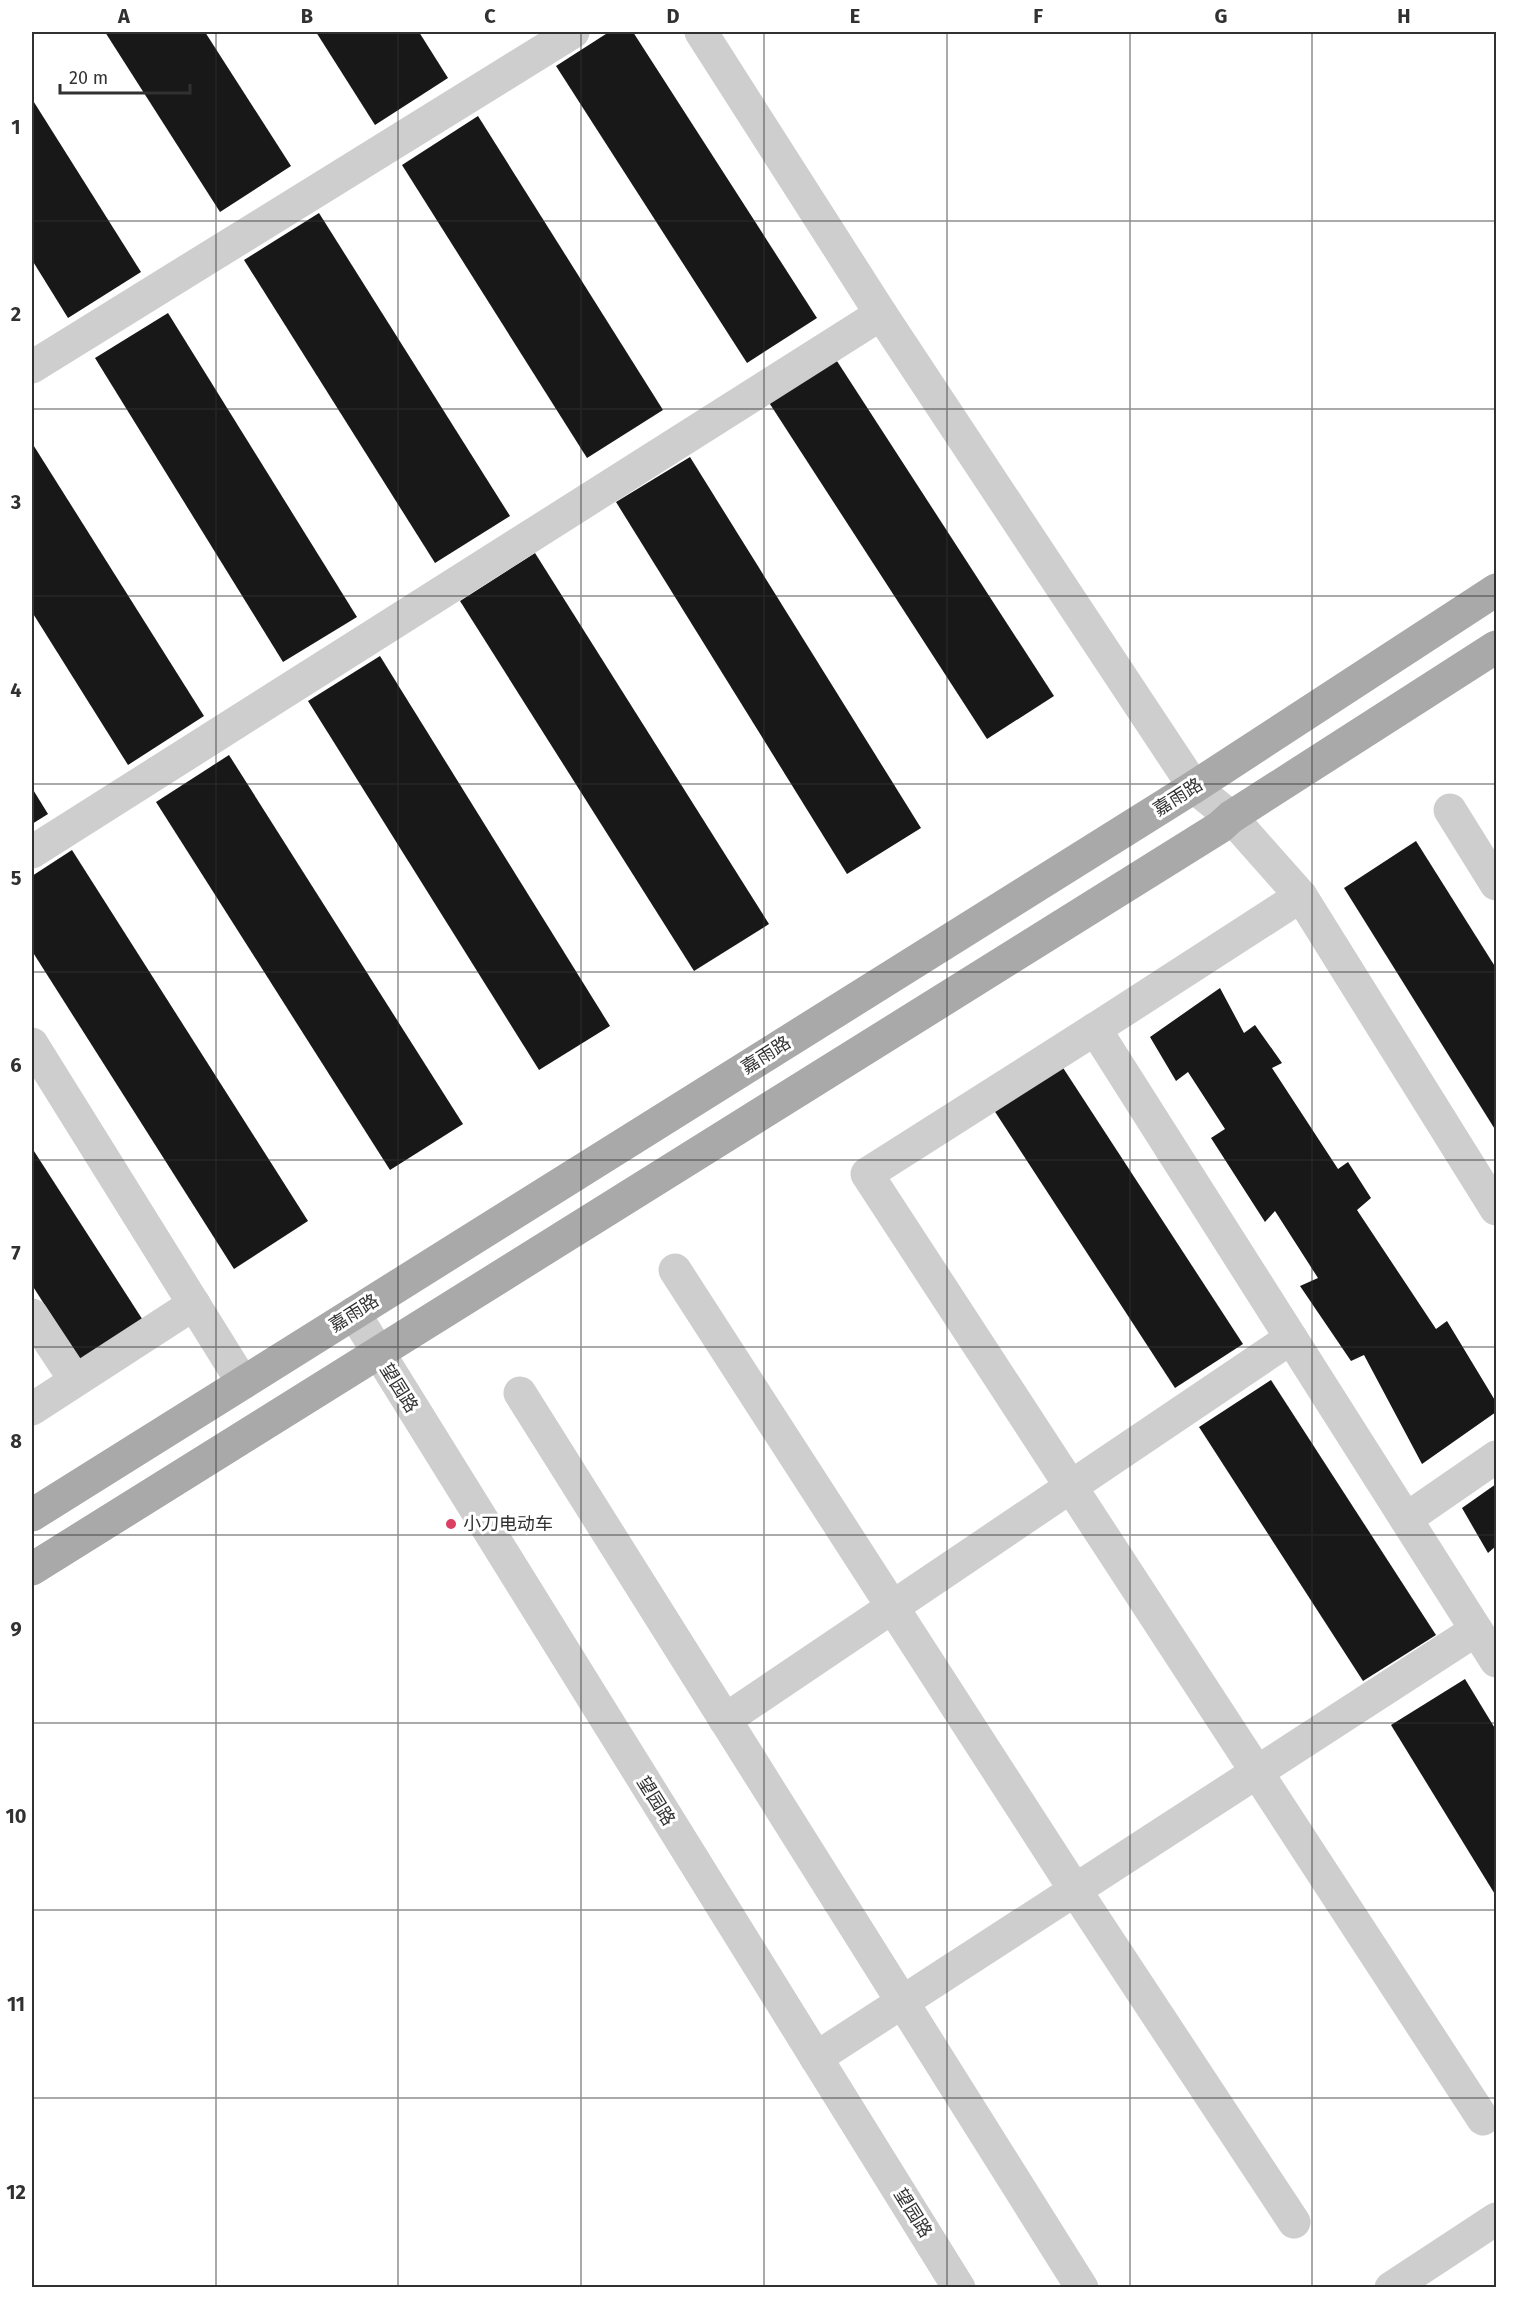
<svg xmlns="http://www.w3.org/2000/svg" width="1528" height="2319" font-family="'Fira Sans','Noto Sans SC',sans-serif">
<rect width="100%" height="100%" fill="#fff"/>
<g fill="#181818">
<path d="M105,32h100l86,134 -71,46z"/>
<path d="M316,32h103l29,46 -73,47z"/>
<path d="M609,32h24l184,286 -70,45 -191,-297z"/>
<path d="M32,99l109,173 -73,46 -36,-58z"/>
<path d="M478,116l185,294 -76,48 -185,-293z"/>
<path d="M319,213l191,303 -75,47 -191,-303z"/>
<path d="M168,313l189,304 -74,45 -188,-304z"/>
<path d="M835,358l219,338 -67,43 -219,-338z"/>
<path d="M32,443l172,273 -76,49 -96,-153z"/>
<path d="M690,457l231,371 -74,46 -231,-372z"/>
<path d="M535,553l234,371 -75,47 -234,-370z"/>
<path d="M380,656l230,370 -71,44 -231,-369z"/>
<path d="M229,755l234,369 -73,46 -234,-368z"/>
<path d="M32,788l16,26 -16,10z"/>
<path d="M1416,841l80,127v163l-152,-243z"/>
<path d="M72,850l236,371 -74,48 -202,-318v-75z"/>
<path d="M1220,988l24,45 11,-8 27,38 -10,5 66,101 10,-7 23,36 -14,12 79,119 11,-8 49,81v10l-74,52 -58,-109 -13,6 -51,-75 18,-8 -43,-67 -10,11 -54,-84 14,-9 -37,-57 -12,9 -26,-44z"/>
<path d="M1056,1057l187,287 -68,44 -187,-287z"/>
<path d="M32,1148l116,180 -63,40 -53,-83z"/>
<path d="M1271,1380l165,255 -73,46 -164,-254z"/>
<path d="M1496,1484v62l-8,7 -26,-45z"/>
<path d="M1465,1679l31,51v166l-105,-171z"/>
</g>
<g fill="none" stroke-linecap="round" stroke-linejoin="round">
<g stroke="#cecece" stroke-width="33">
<path d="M701,32l180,282 313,473 37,30 70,79 195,313"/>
<path d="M32,367l541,-335"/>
<path d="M1450,810l46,74"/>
<path d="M32,852l849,-538"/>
<path d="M1301,896l-206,133 401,632"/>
<path d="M1095,1029l-228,145 616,945"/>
<path d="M32,1044l211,339"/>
<path d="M675,1270l400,620 219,332"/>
<path d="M354,1313l605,975"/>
<path d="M32,1315l43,65"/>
<path d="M520,1393l562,895"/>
<path d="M32,1409l162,-105"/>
<path d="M1406,1519l90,-62"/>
<path d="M725,1720l566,-382"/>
<path d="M816,2058l660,-428"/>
<path d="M1391,2288l105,-69"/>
</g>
<g stroke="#a9a9a9" stroke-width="33">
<path d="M32,1515l1162,-728 302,-197"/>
<path d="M32,1569l1188,-742 11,-10 265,-170"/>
</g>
</g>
<path fill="none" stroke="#313131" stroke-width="1.5" stroke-opacity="0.55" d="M216,32v2256M398,32v2256M581,32v2256M764,32v2256M947,32v2256M1130,32v2256M1312,32v2256M32,221h1464M32,409h1464M32,596h1464M32,784h1464M32,972h1464M32,1160h1464M32,1347h1464M32,1535h1464M32,1723h1464M32,1910h1464M32,2098h1464"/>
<circle fill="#db3f62" stroke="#fff" stroke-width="2" cx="451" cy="1524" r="6"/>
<g text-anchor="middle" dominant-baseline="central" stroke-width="6" stroke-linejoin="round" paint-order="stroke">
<g font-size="18" fill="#313131" stroke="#fff">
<text transform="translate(1178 797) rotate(-32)">嘉雨路</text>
<text transform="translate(766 1055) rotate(-32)">嘉雨路</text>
<text transform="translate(354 1313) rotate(-32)">嘉雨路</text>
<text transform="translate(399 1388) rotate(58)">望园路</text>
<text transform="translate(656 1801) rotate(58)">望园路</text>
<text transform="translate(913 2213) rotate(58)">望园路</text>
</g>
<g font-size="18" fill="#313131" stroke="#fff" text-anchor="start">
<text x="463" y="1524">小刀电动车</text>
</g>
</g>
<rect width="1528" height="2319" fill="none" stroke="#ffffff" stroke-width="66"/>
<path d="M60 84v9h130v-9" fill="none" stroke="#313131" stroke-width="3"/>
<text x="69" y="84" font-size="18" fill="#313131" stroke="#ffffff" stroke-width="4.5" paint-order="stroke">20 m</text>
<rect x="33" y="33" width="1462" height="2253" fill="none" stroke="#313131" stroke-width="2"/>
<g font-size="20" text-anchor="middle" font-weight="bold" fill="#313131">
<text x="124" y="23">A</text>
<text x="307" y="23">B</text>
<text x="490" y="23">C</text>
<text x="673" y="23">D</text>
<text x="855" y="23">E</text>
<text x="1038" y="23">F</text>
<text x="1221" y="23">G</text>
<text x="1404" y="23">H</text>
<text x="16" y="134">1</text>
<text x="16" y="321">2</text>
<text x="16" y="509">3</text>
<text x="16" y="697">4</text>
<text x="16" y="885">5</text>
<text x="16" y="1072">6</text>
<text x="16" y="1260">7</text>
<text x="16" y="1448">8</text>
<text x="16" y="1636">9</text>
<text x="16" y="1823">10</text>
<text x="16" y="2011">11</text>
<text x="16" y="2199">12</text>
</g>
</svg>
